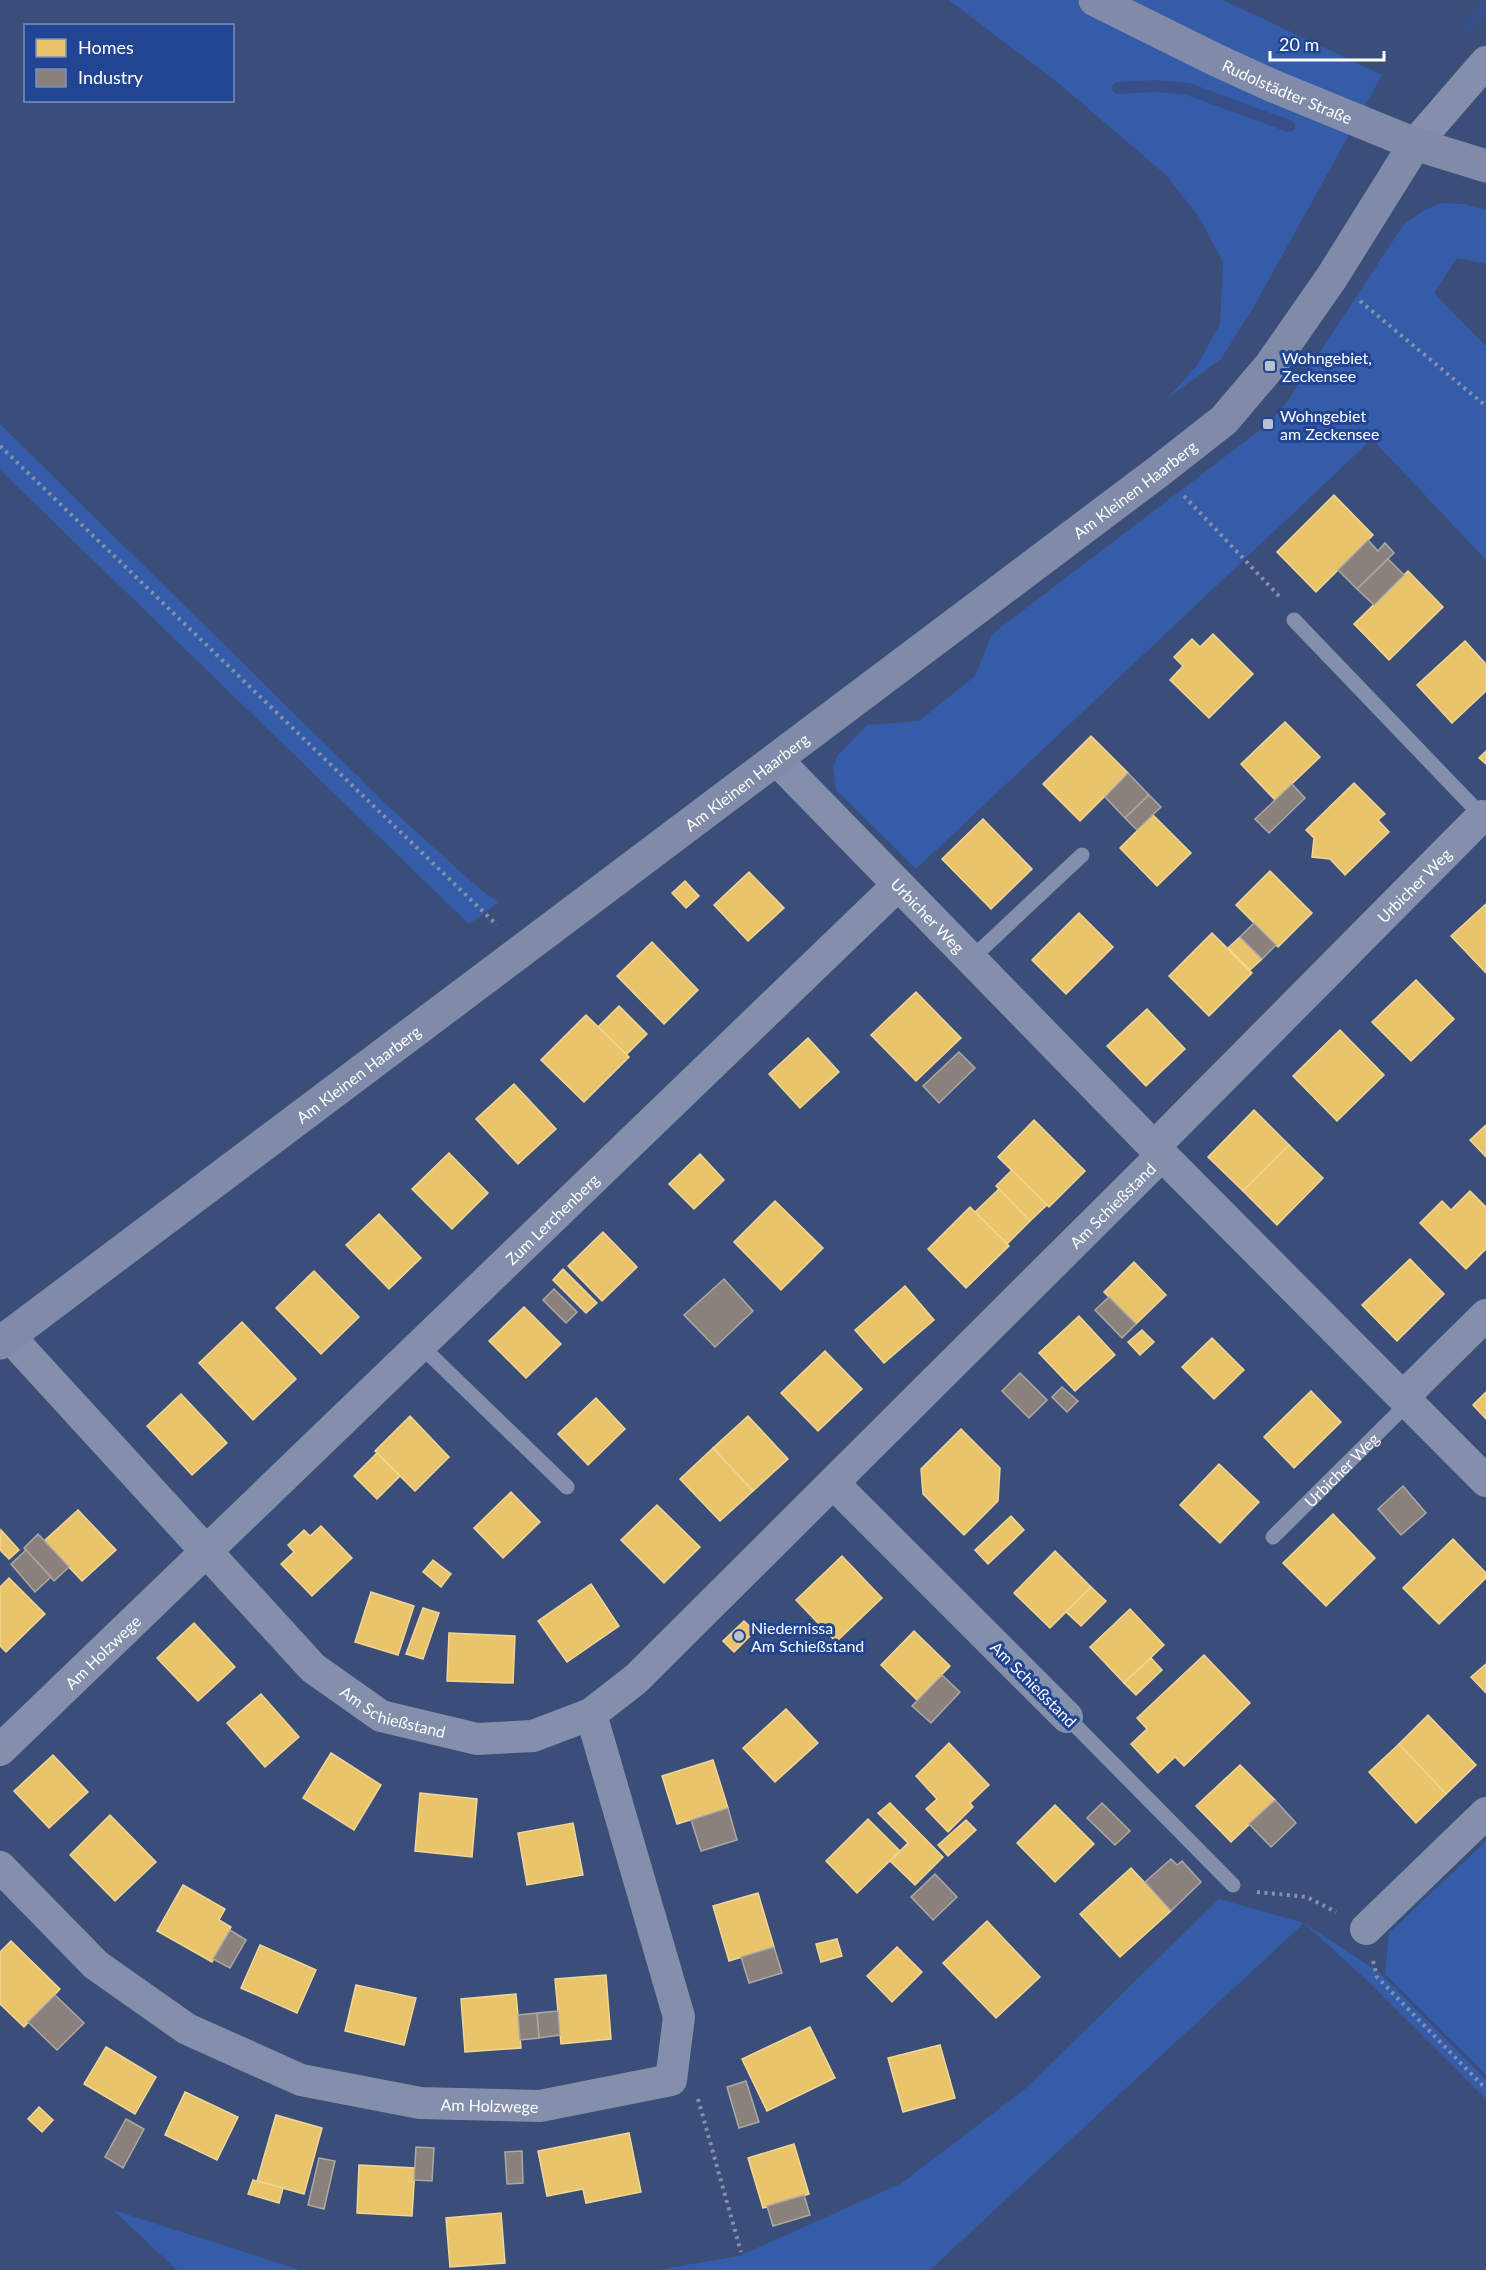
<svg xmlns="http://www.w3.org/2000/svg" width="1486" height="2270" font-family="Lato,sans-serif">
<rect width="100%" height="100%" fill="#3b4e79"/>
<g fill="#355ca9">
<path d="M949,0h274l159,75 -130,235 -31,49 -53,39 30,-34 22,-40 3,-62 -24,-45 -33,-42 -109,-93z"/>
<path d="M1442,203l22,1 22,6v54l-29,-6 -23,35 52,53v214l-114,-121 -456,430 -80,-79 -3,-22 4,-12 30,-31 52,-4 56,-45 17,-42 276,-210 19,-22 117,-178 20,-14z"/>
<path d="M0,424l389,383 94,85 16,10 -30,22 -469,-454z"/>
<path d="M1486,1841v234l-101,-101 4,-41z"/>
<path d="M1219,1899l85,24 76,50 106,107v19l-117,-117 -65,-59 -374,347h-273l82,-14 163,-73 123,-94z"/>
<path d="M113,2210l178,57 10,3h-124z"/>
</g>
<g fill="#e9c46a" stroke="#f0d697" stroke-width="1.5">
<path d="M1334,495l39,40 -57,57 -39,-40z"/>
<path d="M1408,571l35,36 -54,53 -35,-36z"/>
<path d="M1213,634l40,40 -44,44 -39,-38 13,-14 -9,-9 18,-18 8,8z"/>
<path d="M1465,641l21,23v27l-34,32 -35,-38z"/>
<path d="M1285,722l35,35 -45,43 -34,-36z"/>
<path d="M1091,736l37,37 -48,48 -37,-37z"/>
<path d="M1486,751v13l-7,-6z"/>
<path d="M1354,783l31,31 -7,6 11,12 -44,43 -15,-16 -18,-2 2,-19 -8,-8z"/>
<path d="M1153,815l38,38 -34,33 -37,-38z"/>
<path d="M983,819l49,50 -41,40 -49,-50z"/>
<path d="M1270,871l42,42 -34,34 -42,-42z"/>
<path d="M749,872l35,36 -36,33 -34,-36z"/>
<path d="M685,881l14,15 -13,12 -14,-15z"/>
<path d="M1486,904v69l-35,-37z"/>
<path d="M1079,913l34,34 -47,47 -34,-34z"/>
<path d="M1212,933l40,40 -43,43 -40,-40z"/>
<path d="M1240,937l22,22 -12,11 -22,-22z"/>
<path d="M652,942l46,48 -34,34 -47,-48z"/>
<path d="M1416,980l38,39 -43,42 -39,-39z"/>
<path d="M916,992l45,46 -45,43 -45,-46z"/>
<path d="M619,1006l28,28 -21,21 -28,-28z"/>
<path d="M1147,1009l38,40 -39,37 -39,-40z"/>
<path d="M586,1015l43,42 -45,45 -43,-42z"/>
<path d="M1340,1030l44,45 -47,46 -44,-45z"/>
<path d="M808,1038l31,34 -39,36 -31,-34z"/>
<path d="M514,1084l42,45 -38,35 -42,-45z"/>
<path d="M1254,1110l35,35 -46,46 -35,-34z"/>
<path d="M1034,1120l51,51 -36,36 -51,-50z"/>
<path d="M1486,1125v32l-16,-17z"/>
<path d="M1289,1145l34,33 -46,47 -34,-34z"/>
<path d="M449,1153l39,40 -36,36 -40,-40z"/>
<path d="M700,1154l24,26 -30,29 -25,-25z"/>
<path d="M1012,1170l35,35 -17,16 -34,-35z"/>
<path d="M999,1189l31,32 -23,23 -32,-32z"/>
<path d="M1470,1191l16,16v42l-20,20 -46,-46 22,-22 9,9z"/>
<path d="M775,1201l48,47 -42,42 -47,-48z"/>
<path d="M970,1207l39,39 -43,42 -38,-39z"/>
<path d="M379,1214l42,44 -32,31 -43,-44z"/>
<path d="M603,1232l34,35 -35,34 -34,-35z"/>
<path d="M1410,1259l34,35 -47,47 -35,-36z"/>
<path d="M1134,1262l32,33 -30,29 -32,-32z"/>
<path d="M563,1269l34,34 -11,10 -33,-33z"/>
<path d="M314,1271l45,46 -38,37 -45,-46z"/>
<path d="M905,1286l29,34 -50,43 -29,-33z"/>
<path d="M524,1307l37,37 -35,34 -37,-37z"/>
<path d="M1079,1316l36,39 -40,36 -36,-38z"/>
<path d="M242,1322l54,57 -43,41 -54,-57z"/>
<path d="M1142,1330l12,12 -14,13 -12,-13z"/>
<path d="M1212,1338l32,32 -30,29 -32,-32z"/>
<path d="M825,1351l37,38 -44,42 -37,-38z"/>
<path d="M1311,1391l30,31 -47,46 -30,-31z"/>
<path d="M1486,1392v27l-13,-14z"/>
<path d="M181,1394l46,49 -35,32 -45,-49z"/>
<path d="M596,1398l29,31 -37,36 -30,-31z"/>
<path d="M410,1416l39,41 -34,34 -40,-40z"/>
<path d="M748,1416l40,43 -35,32 -40,-43z"/>
<path d="M961,1429l39,39 -2,33 -34,34 -41,-41 -2,-25z"/>
<path d="M713,1448l40,43 -33,30 -40,-42z"/>
<path d="M377,1453l23,23 -23,23 -23,-23z"/>
<path d="M1219,1464l40,38 -39,41 -40,-38z"/>
<path d="M511,1492l29,30 -37,36 -29,-30z"/>
<path d="M657,1505l43,42 -36,36 -43,-43z"/>
<path d="M78,1510l38,40 -34,31 -38,-40z"/>
<path d="M1333,1514l42,44 -49,48 -43,-43z"/>
<path d="M1011,1516l13,14 -36,34 -13,-14z"/>
<path d="M321,1526l31,32 -40,38 -31,-32 13,-12 -6,-7 16,-15 6,6z"/>
<path d="M1,1530l18,20 -10,9 -9,-9z"/>
<path d="M1453,1539l33,34v5l-47,46 -36,-36z"/>
<path d="M1055,1551l36,36 -41,41 -36,-35z"/>
<path d="M842,1556l40,42 -46,44 -40,-42z"/>
<path d="M433,1560l18,14 -10,13 -18,-15z"/>
<path d="M9,1578l36,36 -39,38 -6,-6v-59z"/>
<path d="M591,1584l28,42 -52,36 -29,-41z"/>
<path d="M1091,1587l15,14 -25,25 -15,-14z"/>
<path d="M371,1592l43,14 -16,49 -43,-13z"/>
<path d="M423,1608l16,5 -16,46 -17,-5z"/>
<path d="M1130,1609l34,36 -40,38 -34,-36z"/>
<path d="M744,1621l11,10 -21,21 -11,-11z"/>
<path d="M194,1623l41,44 -37,34 -41,-43z"/>
<path d="M914,1631l36,35 -33,34 -36,-35z"/>
<path d="M449,1633l66,3 -2,47 -66,-2z"/>
<path d="M1204,1655l46,48 -66,63 -9,-9 -17,16 -27,-29 16,-15 -10,-11z"/>
<path d="M1151,1658l11,12 -26,25 -12,-12z"/>
<path d="M1486,1664v29l-15,-16z"/>
<path d="M261,1694l38,43 -34,30 -38,-44z"/>
<path d="M786,1709l32,34 -43,39 -32,-34z"/>
<path d="M1428,1715l48,50 -30,29 -47,-50z"/>
<path d="M949,1743l40,42 -19,18 3,4 -25,25 -22,-23 11,-10 -21,-23z"/>
<path d="M1399,1744l47,50 -30,29 -47,-51z"/>
<path d="M331,1753l50,32 -27,45 -51,-32z"/>
<path d="M53,1755l35,37 -39,36 -35,-37z"/>
<path d="M713,1760l15,48 -51,16 -15,-48z"/>
<path d="M1240,1765l35,35 -44,42 -35,-36z"/>
<path d="M420,1793l57,6 -5,58 -57,-6z"/>
<path d="M890,1803l53,54 -28,28 -25,-24 18,-18 -30,-30z"/>
<path d="M1055,1805l39,39 -39,38 -38,-39z"/>
<path d="M110,1815l46,47 -41,39 -45,-46z"/>
<path d="M868,1819l32,32 -43,42 -31,-32z"/>
<path d="M966,1820l10,10 -28,26 -10,-11z"/>
<path d="M573,1823l10,52 -56,10 -9,-52z"/>
<path d="M1131,1868l40,43 -51,46 -40,-43z"/>
<path d="M183,1885l42,24 -6,11 12,7 -19,35 -55,-31z"/>
<path d="M758,1893l16,54 -45,14 -16,-55z"/>
<path d="M987,1921l53,56 -44,41 -53,-55z"/>
<path d="M837,1939l5,17 -21,6 -5,-18z"/>
<path d="M11,1941l49,48 -36,38 -24,-23v-52z"/>
<path d="M260,1945l56,25 -19,43 -56,-25z"/>
<path d="M897,1947l25,25 -30,30 -25,-26z"/>
<path d="M606,1975l5,64 -50,5 -6,-65z"/>
<path d="M356,1985l60,13 -12,47 -59,-14z"/>
<path d="M516,1994l5,54 -56,4 -4,-53z"/>
<path d="M810,2027l25,51 -68,33 -25,-52z"/>
<path d="M940,2045l15,53 -52,14 -15,-54z"/>
<path d="M106,2047l50,30 -21,37 -51,-30z"/>
<path d="M185,2092l53,25 -21,43 -52,-25z"/>
<path d="M39,2107l14,13 -11,12 -14,-13z"/>
<path d="M276,2115l46,13 -18,66 -47,-13z"/>
<path d="M629,2133l12,59 -55,11 -3,-14 -36,7 -9,-45z"/>
<path d="M794,2144l15,50 -46,14 -15,-50z"/>
<path d="M359,2165l56,3 -3,48 -55,-3z"/>
<path d="M253,2180l30,8 -4,15 -31,-9z"/>
<path d="M501,2213l4,50 -55,4 -4,-49z"/>
</g>
<g fill="#8a817c" stroke="#ada7a3" stroke-width="1.5">
<path d="M1368,540l10,11 7,-8 9,10 -37,36 -19,-19z"/>
<path d="M1388,559l16,16 -30,30 -17,-16z"/>
<path d="M1128,773l21,22 -24,23 -20,-21z"/>
<path d="M1292,784l13,14 -36,35 -14,-14z"/>
<path d="M1149,795l12,12 -24,23 -12,-12z"/>
<path d="M1254,923l22,22 -14,14 -22,-22z"/>
<path d="M959,1052l16,16 -36,35 -16,-17z"/>
<path d="M724,1279l29,32 -38,36 -31,-32z"/>
<path d="M554,1289l23,23 -11,11 -23,-23z"/>
<path d="M1109,1297l27,27 -14,14 -27,-28z"/>
<path d="M1020,1373l27,27 -18,18 -27,-27z"/>
<path d="M1062,1387l16,14 -11,11 -15,-15z"/>
<path d="M1403,1486l23,27 -25,22 -23,-26z"/>
<path d="M38,1534l31,33 -15,14 -30,-33z"/>
<path d="M26,1550l25,27 -16,15 -24,-28z"/>
<path d="M942,1675l18,17 -29,31 -19,-17z"/>
<path d="M1275,1800l21,23 -25,24 -22,-23z"/>
<path d="M1102,1803l28,28 -15,14 -28,-27z"/>
<path d="M728,1808l9,32 -36,11 -10,-31z"/>
<path d="M1171,1859l6,6 5,-4 19,21 -30,29 -26,-29z"/>
<path d="M935,1874l22,23 -24,23 -22,-23z"/>
<path d="M230,1930l16,10 -16,28 -17,-9z"/>
<path d="M774,1947l8,26 -33,10 -8,-26z"/>
<path d="M55,1995l29,28 -27,27 -29,-28z"/>
<path d="M558,2011l2,24 -21,3 -2,-25z"/>
<path d="M537,2013l2,25 -19,2 -2,-25z"/>
<path d="M746,2081l13,41 -20,6 -12,-41z"/>
<path d="M126,2119l18,10 -21,39 -18,-11z"/>
<path d="M416,2147l18,1 -2,33 -18,-1z"/>
<path d="M522,2151l1,32 -16,1 -2,-32z"/>
<path d="M319,2158l16,3 -11,48 -16,-4z"/>
<path d="M804,2195l6,20 -37,11 -6,-20z"/>
</g>
<g fill="none" stroke-linecap="round" stroke-linejoin="round">
<g stroke="#364f88" stroke-width="12">
<path d="M1466,28l20,-23"/>
<path d="M1118,88l38,-2 32,3 101,37"/>
</g>
<g stroke="#838fab" stroke-width="4" stroke-dasharray="3 4.5" stroke-linecap="butt">
<path d="M1360,301l126,105"/>
<path d="M0,446l497,479"/>
<path d="M1184,496l96,101"/>
<path d="M1257,1892l50,5 29,15"/>
<path d="M1373,1961l4,16 109,112"/>
<path d="M698,2099l43,153"/>
</g>
<g stroke="#838fab" stroke-width="15">
<path d="M1294,620l188,196"/>
<path d="M971,959l111,-104"/>
<path d="M421,1346l146,141"/>
<path id="s1" d="M1273,1537l136,-135"/>
<path d="M1067,1717l166,168"/>
</g>
<g stroke="#838fab" stroke-width="32">
<path d="M1415,144l71,-82"/>
<path id="s2" d="M776,759l378,388 332,334"/>
<path id="s3" d="M1154,1147l328,-331"/>
<path id="s4" d="M9,1336l304,332 68,48 96,23 56,-3 58,-22 45,-35 526,-524"/>
<path d="M1403,1397l83,-82"/>
<path d="M833,1483l234,234"/>
<path id="s5" d="M0,1750l898,-865"/>
<path id="s6" d="M0,1867l96,98 91,64 114,51 119,23 120,3 131,-26 8,-63 -88,-303"/>
<path d="M1366,1929l120,-116"/>
</g>
<g stroke="#7f8ba8" stroke-width="33">
<path id="s7" d="M1095,0l121,60 57,26 142,58 71,22"/>
<path id="s8" d="M0,1343l1159,-872 65,-51 46,-54 62,-89 83,-133"/>
</g>
</g>
<g fill="#bac1d0" stroke="#214493" stroke-width="2">
<rect x="1264" y="360" width="12" height="12" rx="3"/>
<rect x="1262" y="418" width="12" height="12" rx="3"/>
<circle cx="739" cy="1636" r="6"/>
</g>
<g text-anchor="middle" dominant-baseline="central" stroke-width="6" stroke-linejoin="round" paint-order="stroke">
<g font-size="16" fill="#fff" stroke="#214493">
<text stroke="none"><textPath href="#s7" startOffset="213">Rudolstädter Straße</textPath></text>
<text stroke="none"><textPath href="#s8" startOffset="1420">Am Kleinen Haarberg</textPath></text>
<text stroke="none"><textPath href="#s8" startOffset="934">Am Kleinen Haarberg</textPath></text>
<text stroke="none"><textPath href="#s3" startOffset="369">Urbicher Weg</textPath></text>
<text stroke="none"><textPath href="#s2" startOffset="218">Urbicher Weg</textPath></text>
<text stroke="none"><textPath href="#s8" startOffset="448">Am Kleinen Haarberg</textPath></text>
<text stroke="none"><textPath href="#s4" startOffset="1479">Am Schießstand</textPath></text>
<text stroke="none"><textPath href="#s5" startOffset="766">Zum Lerchenberg</textPath></text>
<text stroke="none"><textPath href="#s1" startOffset="96">Urbicher Weg</textPath></text>
<text stroke="none"><textPath href="#s5" startOffset="142">Am Holzwege</textPath></text>
<text transform="translate(1034 1684) rotate(45)">Am Schießstand</text>
<text stroke="none"><textPath href="#s4" startOffset="543">Am Schießstand</textPath></text>
<text stroke="none"><textPath href="#s6" startOffset="564">Am Holzwege</textPath></text>
</g>
<g font-size="16" fill="#fff" stroke="#214493" text-anchor="start">
<text x="1282" y="357">Wohngebiet,<tspan x="1282" dy="18">Zeckensee</tspan></text>
<text x="1280" y="415">Wohngebiet<tspan x="1280" dy="18">am Zeckensee</tspan></text>
<text x="751" y="1627">Niedernissa<tspan x="751" dy="18">Am Schießstand</tspan></text>
</g>
</g>
<rect x="24" y="24" width="210" height="78" fill="#214493" stroke="#7a8fbe" stroke-width="1.5"/>
<rect x="36" y="39" width="30" height="18" fill="#e9c46a" stroke="#7a8fbe" stroke-width="1.5"/>
<text x="78" y="54" font-size="18" fill="#ffffff">Homes</text>
<rect x="36" y="69" width="30" height="18" fill="#8a817c" stroke="#7a8fbe" stroke-width="1.5"/>
<text x="78" y="84" font-size="18" fill="#ffffff">Industry</text>
<path d="M1270 51v9h114v-9" fill="none" stroke="#ffffff" stroke-width="3"/>
<text x="1279" y="51" font-size="18" fill="#ffffff" stroke="#214493" stroke-width="4.5" paint-order="stroke">20 m</text>
</svg>
